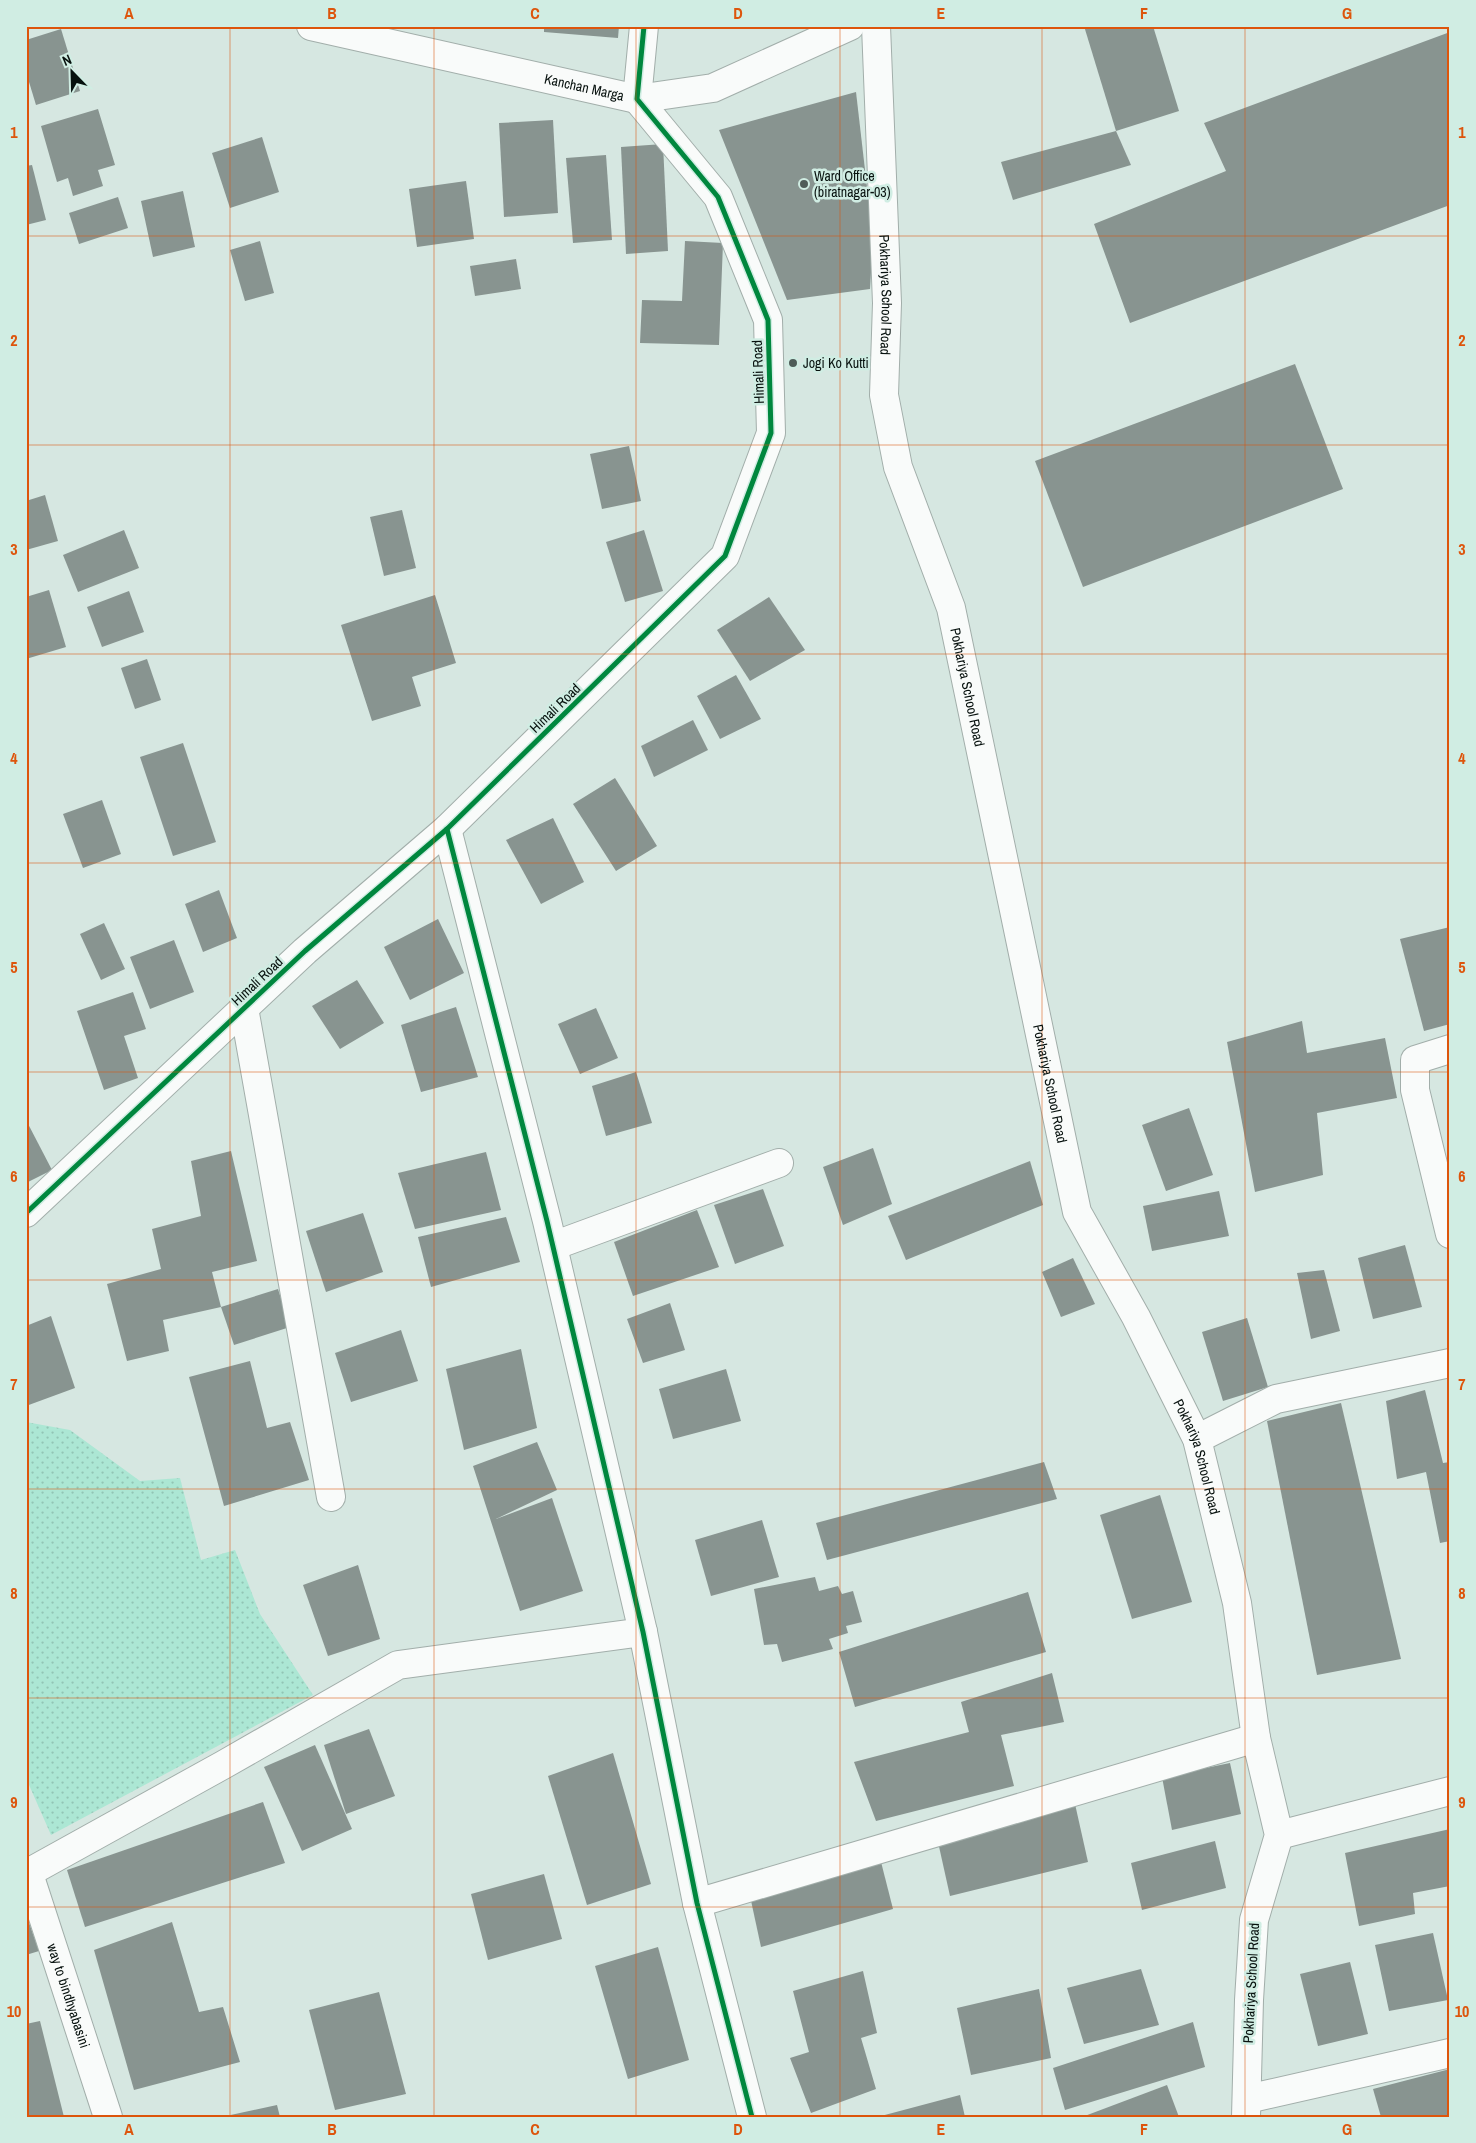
<svg xmlns="http://www.w3.org/2000/svg" width="1476" height="2143" font-family="'Archivo Narrow',sans-serif">
<defs>
<pattern id="grass-dots" width="8" height="8" patternUnits="userSpaceOnUse" patternTransform="scale(1.25)"><rect width="8" height="8" fill="#ace7d4"/><path d="M2 2h.1M6 6h.1" fill="none" stroke="#92c5b5" stroke-width="1.8" stroke-linecap="round"/></pattern>
</defs>
<rect width="100%" height="100%" fill="#d6e7e1"/>
<path fill="url(#grass-dots)" d="M26,1422l44,8 70,51 40,-3 21,82 34,-10 25,64 53,81 -262,140 -25,-57z"/>
<g fill="#889490">
<path d="M544,26h75l-1,12 -74,-6z"/>
<path d="M1084,26h69l26,85 -63,20z"/>
<path d="M61,29l19,62 -44,14 -10,-33v-32z"/>
<path d="M1450,32v173l-320,118 -36,-99 132,-53 -22,-48z"/>
<path d="M856,92l17,147 -3,50 -83,11 -68,-170z"/>
<path d="M98,109l17,56 -17,5 5,16 -30,10 -5,-18 -11,4 -16,-56z"/>
<path d="M553,120l5,93 -54,4 -5,-94z"/>
<path d="M1116,131l15,34 -118,35 -12,-38z"/>
<path d="M262,137l17,55 -49,16 -18,-55z"/>
<path d="M663,144l5,107 -42,3 -5,-107z"/>
<path d="M606,155l6,85 -39,3 -7,-85z"/>
<path d="M32,165l14,55 -20,5v-59z"/>
<path d="M466,181l8,58 -57,8 -8,-58z"/>
<path d="M183,191l12,56 -42,10 -12,-56z"/>
<path d="M118,197l10,31 -49,16 -10,-31z"/>
<path d="M260,241l14,52 -29,8 -15,-51z"/>
<path d="M685,241l38,2 -4,102 -79,-2 2,-43 40,1z"/>
<path d="M516,259l5,30 -46,7 -5,-30z"/>
<path d="M1295,364l48,125 -260,98 -48,-126z"/>
<path d="M629,446l12,55 -39,8 -12,-55z"/>
<path d="M45,495l13,46 -32,9v-49z"/>
<path d="M402,510l14,58 -32,8 -14,-59z"/>
<path d="M124,530l15,38 -61,24 -15,-37z"/>
<path d="M644,530l19,61 -38,11 -19,-60z"/>
<path d="M49,590l17,57 -40,12v-62z"/>
<path d="M129,591l15,41 -42,15 -15,-40z"/>
<path d="M435,595l21,68 -44,14 9,29 -49,15 -31,-96z"/>
<path d="M769,597l36,53 -55,31 -33,-51z"/>
<path d="M147,659l14,41 -26,9 -14,-41z"/>
<path d="M736,675l25,44 -41,20 -23,-43z"/>
<path d="M693,720l15,30 -54,27 -13,-31z"/>
<path d="M183,743l33,99 -43,14 -33,-99z"/>
<path d="M615,778l42,68 -41,25 -43,-67z"/>
<path d="M102,800l19,54 -38,14 -20,-54z"/>
<path d="M553,818l31,64 -43,22 -35,-64z"/>
<path d="M219,890l18,48 -34,14 -18,-48z"/>
<path d="M438,919l26,54 -54,27 -26,-53z"/>
<path d="M104,923l21,46 -24,11 -21,-46z"/>
<path d="M1450,927v97l-26,7 -24,-92z"/>
<path d="M174,940l20,52 -44,17 -20,-52z"/>
<path d="M357,980l27,43 -44,26 -28,-43z"/>
<path d="M133,992l13,37 -22,7 14,42 -34,12 -27,-79z"/>
<path d="M456,1007l22,70 -57,15 -20,-67z"/>
<path d="M596,1008l22,50 -38,16 -22,-50z"/>
<path d="M1302,1021l5,32 78,-15 12,60 -80,15 6,62 -68,17 -28,-150z"/>
<path d="M636,1072l16,51 -46,13 -14,-50z"/>
<path d="M1189,1108l24,67 -47,16 -24,-66z"/>
<path d="M26,1120l26,50 -26,13z"/>
<path d="M873,1148l19,56 -49,21 -20,-58z"/>
<path d="M231,1151l26,110 -45,11 9,35 -58,13 6,31 -42,10 -20,-77 54,-15 -9,-40 49,-13 -10,-55z"/>
<path d="M486,1152l15,58 -86,19 -17,-56z"/>
<path d="M1030,1161l13,44 -137,55 -18,-44z"/>
<path d="M763,1189l21,57 -49,18 -21,-59z"/>
<path d="M1219,1191l10,45 -77,15 -9,-45z"/>
<path d="M697,1210l22,57 -86,29 -19,-54z"/>
<path d="M363,1213l20,59 -57,20 -20,-61z"/>
<path d="M506,1217l14,45 -89,25 -13,-50z"/>
<path d="M1405,1245l17,62 -49,12 -15,-61z"/>
<path d="M1073,1258l22,46 -34,13 -19,-45z"/>
<path d="M1324,1270l16,61 -29,8 -14,-66z"/>
<path d="M278,1289l12,38 -56,18 -13,-38z"/>
<path d="M670,1303l15,47 -42,13 -16,-44z"/>
<path d="M51,1316l24,72 -49,18v-80z"/>
<path d="M1247,1318l21,69 -45,14 -21,-69z"/>
<path d="M401,1330l17,51 -67,21 -16,-49z"/>
<path d="M521,1349l16,79 -73,22 -18,-81z"/>
<path d="M250,1361l17,67 23,-6 19,58 -85,26 -35,-129z"/>
<path d="M726,1369l15,52 -68,18 -14,-50z"/>
<path d="M1425,1390l18,73 7,-1v79l-10,2 -14,-71 -29,7 -11,-78z"/>
<path d="M1341,1403l60,256 -84,16 -50,-254z"/>
<path d="M537,1442l20,48 -61,29 56,-21 31,93 -63,20 -47,-145z"/>
<path d="M1044,1462l13,37 -230,61 -11,-37z"/>
<path d="M1160,1495l32,107 -60,17 -32,-104z"/>
<path d="M762,1520l17,57 -68,19 -16,-56z"/>
<path d="M358,1565l22,74 -52,17 -25,-71z"/>
<path d="M815,1577l4,14 19,-5 4,8 11,-3 9,31 -16,4 2,7 -19,6 4,10 -51,13 -5,-18 -13,1 -10,-56z"/>
<path d="M1028,1592l18,60 -191,55 -16,-55z"/>
<path d="M1052,1673l12,49 -63,13 13,51 -138,35 -22,-59 115,-30 -8,-30z"/>
<path d="M369,1729l26,67 -49,18 -22,-69z"/>
<path d="M315,1745l37,84 -50,22 -38,-84z"/>
<path d="M613,1753l38,131 -64,21 -39,-129z"/>
<path d="M1230,1763l11,51 -69,16 -10,-53z"/>
<path d="M263,1802l22,61 -200,64 -18,-57z"/>
<path d="M1075,1804l13,58 -138,34 -12,-54z"/>
<path d="M1450,1829v57l-37,7 2,21 -56,12 -14,-73z"/>
<path d="M1215,1841l11,47 -84,22 -11,-47z"/>
<path d="M880,1858l13,51 -132,38 -11,-51z"/>
<path d="M544,1874l18,65 -74,21 -17,-66z"/>
<path d="M26,1914l13,37 -13,4z"/>
<path d="M172,1922l27,90 24,-5 17,55 -106,28 -40,-140z"/>
<path d="M1433,1933l15,67 -59,11 -14,-66z"/>
<path d="M658,1947l31,113 -61,19 -33,-113z"/>
<path d="M1350,1962l18,72 -50,12 -18,-72z"/>
<path d="M1141,1969l18,56 -75,19 -17,-56z"/>
<path d="M863,1971l14,62 -16,5 15,51 -65,24 -21,-55 19,-6 -16,-61z"/>
<path d="M1039,1989l12,69 -80,17 -14,-67z"/>
<path d="M379,1992l27,102 -71,16 -26,-100z"/>
<path d="M40,2021l24,96h-38v-93z"/>
<path d="M1193,2022l12,45 -140,43 -12,-42z"/>
<path d="M1450,2069v48h-69l-8,-28z"/>
<path d="M1167,2085l12,32h-97z"/>
<path d="M960,2095l5,22h-84v-1z"/>
<path d="M277,2105l3,12h-54v-1z"/>
</g>
<g fill="none" stroke-linecap="round" stroke-linejoin="round">
<defs>
<g id="minor">
<path d="M447,829l100,392 96,411 54,271 55,214"/>
<path d="M244,1008l87,489"/>
<path d="M1450,1049l-35,11v30l35,144"/>
<path d="M26,1213l279,-262 142,-122 278,-273 46,-123 -3,-113 -50,-123 -81,-98 7,-73"/>
<path d="M553,1246l226,-83"/>
<path d="M1197,1439l79,-40 174,-36"/>
<path d="M1279,1835l171,-44"/>
<path d="M26,1874l197,-109 175,-100 245,-33"/>
<path id="s1" d="M29,1874l79,243"/>
<path d="M697,1903l559,-165"/>
<path d="M1247,2099l203,-46"/>
</g>
<g id="secondary">
<path id="s2" d="M311,26l326,73 76,-11 137,-62"/>
<path id="s3" d="M876,26l11,277 -3,92 14,72 53,141 126,604 59,105 61,122 40,164 19,135 23,97 -25,85 -5,80 -3,117"/>
</g>
</defs>
<use href="#minor" stroke="#a2aeaa" stroke-width="30"/>
<use href="#secondary" stroke="#a2aeaa" stroke-width="30"/>
<use href="#minor" stroke="#f9fbfa" stroke-width="28"/>
<use href="#secondary" stroke="#f9fbfa" stroke-width="28"/>
<defs>
<g id="cycleway">
<path d="M447,829l100,392 96,411 54,271 55,214"/>
<path d="M26,1213l279,-262 142,-122 278,-273 46,-123 -3,-113 -50,-123 -81,-98 7,-73"/>
</g>
</defs>
<use href="#cycleway" stroke="#d0ede3" stroke-width="8"/>
<use href="#cycleway" stroke="#00873e" stroke-width="5"/>
</g>
<path fill="none" stroke="#dd550c" stroke-width="1" stroke-opacity="0.55" d="M230,26v2091M434,26v2091M636,26v2091M840,26v2091M1042,26v2091M1245,26v2091M26,236h1424M26,445h1424M26,654h1424M26,863h1424M26,1072h1424M26,1280h1424M26,1489h1424M26,1698h1424M26,1907h1424"/>
<g fill="#4f5c58" stroke="#d0ede3" stroke-width="2">
<circle cx="804" cy="184" r="5"/>
<circle cx="793" cy="363" r="5"/>
</g>
<g text-anchor="middle" dominant-baseline="central" stroke-width="5" stroke-linejoin="round" paint-order="stroke">
<g font-size="14" fill="#07110e" stroke="#d0ede3">
<text stroke="none"><textPath href="#s2" startOffset="280">Kanchan Marga</textPath></text>
<text stroke="none"><textPath href="#s3" startOffset="269">Pokhariya School Road</textPath></text>
<text transform="translate(758 372) rotate(-92)">Himali Road</text>
<text stroke="none"><textPath href="#s3" startOffset="674">Pokhariya School Road</textPath></text>
<text transform="translate(555 708) rotate(-44)">Himali Road</text>
<text transform="translate(257 981) rotate(-43)">Himali Road</text>
<text stroke="none"><textPath href="#s3" startOffset="1079">Pokhariya School Road</textPath></text>
<text stroke="none"><textPath href="#s3" startOffset="1484">Pokhariya School Road</textPath></text>
<text transform="translate(1251 1983) rotate(-87)">Pokhariya School Road</text>
<text stroke="none"><textPath href="#s1" startOffset="128">way to bindhyabasini</textPath></text>
</g>
<g font-size="14" fill="#07110e" stroke="#d0ede3" text-anchor="start">
<text x="814" y="176">Ward Office<tspan x="814" dy="16">(biratnagar-03)</tspan></text>
<text x="803" y="363">Jogi Ko Kutti</text>
</g>
</g>
<rect width="1476" height="2143" fill="none" stroke="#d0ede3" stroke-width="55"/>
<g transform="translate(72 72) rotate(337)" stroke="#d0ede3" stroke-width="4" paint-order="stroke">
<path d="M0-4L9 19L0 12L-9 19Z" fill="#07110e"/>
<text y="-8" font-size="14" font-weight="bold" text-anchor="middle" fill="#07110e">N</text>
</g>
<rect x="28" y="28" width="1420" height="2088" fill="none" stroke="#dd550c" stroke-width="2"/>
<g font-size="16" text-anchor="middle" font-weight="bold" fill="#dd550c">
<text x="129" y="19">A</text>
<text x="332" y="19">B</text>
<text x="535" y="19">C</text>
<text x="738" y="19">D</text>
<text x="941" y="19">E</text>
<text x="1144" y="19">F</text>
<text x="1347" y="19">G</text>
<text x="14" y="138">1</text>
<text x="1462" y="138">1</text>
<text x="14" y="346">2</text>
<text x="1462" y="346">2</text>
<text x="14" y="555">3</text>
<text x="1462" y="555">3</text>
<text x="14" y="764">4</text>
<text x="1462" y="764">4</text>
<text x="14" y="973">5</text>
<text x="1462" y="973">5</text>
<text x="14" y="1182">6</text>
<text x="1462" y="1182">6</text>
<text x="14" y="1390">7</text>
<text x="1462" y="1390">7</text>
<text x="14" y="1599">8</text>
<text x="1462" y="1599">8</text>
<text x="14" y="1808">9</text>
<text x="1462" y="1808">9</text>
<text x="14" y="2017">10</text>
<text x="1462" y="2017">10</text>
<text x="129" y="2135">A</text>
<text x="332" y="2135">B</text>
<text x="535" y="2135">C</text>
<text x="738" y="2135">D</text>
<text x="941" y="2135">E</text>
<text x="1144" y="2135">F</text>
<text x="1347" y="2135">G</text>
</g>
</svg>
